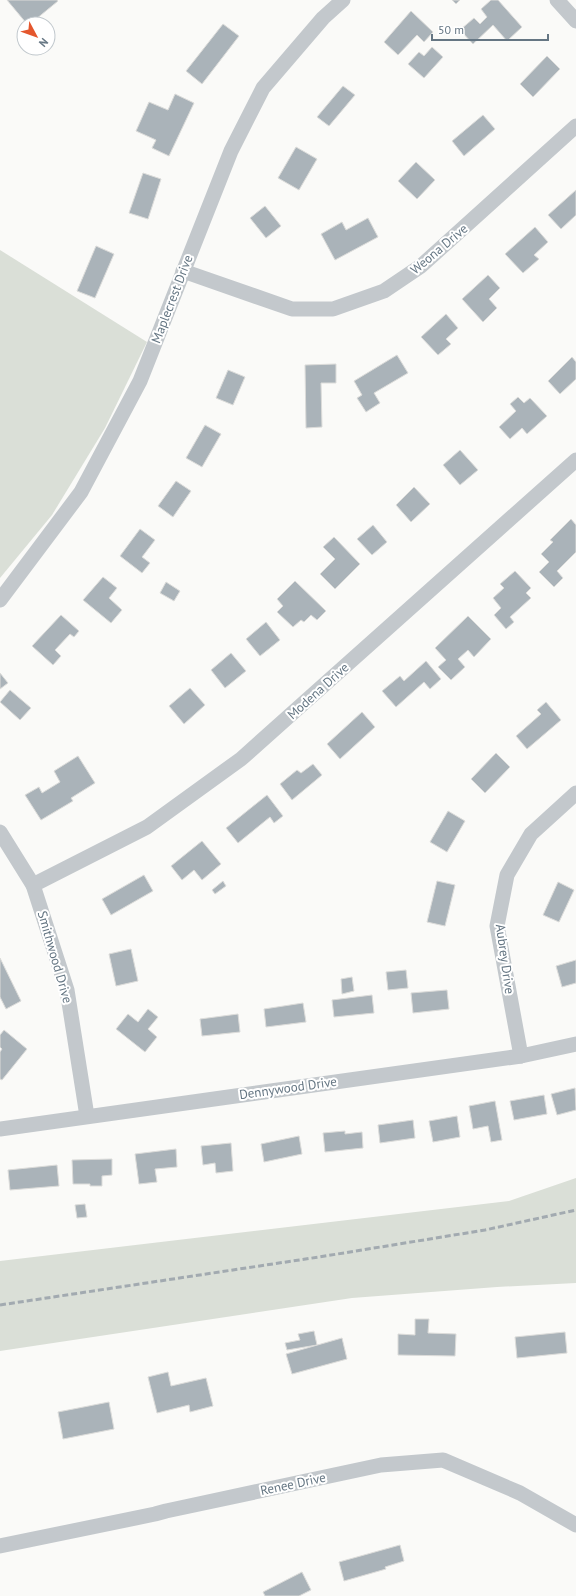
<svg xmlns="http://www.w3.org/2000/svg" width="576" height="1596" font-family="'PT Sans',sans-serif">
<rect width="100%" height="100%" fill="#fafaf8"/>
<g fill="#dadfd7">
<path d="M0,250l147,92 -42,86 -53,87 -52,63z"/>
<path d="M576,1178v105l-79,4 -145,11 -352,53v-90l509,-60z"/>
</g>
<g fill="#aab3b9" stroke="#dcdcda">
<path d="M7,0h50l1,1 -28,23h-3z"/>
<path d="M452,0h8l-4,4z"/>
<path d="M491,0h7l24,27 -15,14 -14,-16 -20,19 -13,-14 14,-12 6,6 7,-7 -6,-8z"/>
<path d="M411,11l22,21 -9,10 -7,-7 -19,20 -14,-13z"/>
<path d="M223,24l16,12 -37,48 -16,-13z"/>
<path d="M432,47l11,10 -19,21 -16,-14 11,-12 5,4z"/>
<path d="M547,56l13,13 -27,28 -13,-13z"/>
<path d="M343,86l12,9 -26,31 -12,-9z"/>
<path d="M175,94l19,9 -25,53 -17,-8 4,-8 -20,-9 13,-29 19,8z"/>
<path d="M483,115l12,14 -31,27 -12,-15z"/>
<path d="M296,147l21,12 -18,31 -21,-12z"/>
<path d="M416,162l19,18 -18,19 -19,-18z"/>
<path d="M143,173l18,6 -13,40 -19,-6z"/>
<path d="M576,190v25l-15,14 -13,-14z"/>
<path d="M265,206l16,20 -15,12 -16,-20z"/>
<path d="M368,218l10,19 -43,23 -14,-26 21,-12 4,8z"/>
<path d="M535,227l13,15 -14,13 5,4 -16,14 -18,-19z"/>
<path d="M96,246l18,8 -19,44 -18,-7z"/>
<path d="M488,275l12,13 -11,11 8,9 -14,14 -21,-23z"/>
<path d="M446,314l12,14 -12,11 5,5 -13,11 -17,-18z"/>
<path d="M397,355l11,18 -34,20 6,10 -14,9 -9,-14 5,-3 -8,-14z"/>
<path d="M572,357l4,5v17l-16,15 -12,-13z"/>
<path d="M336,364v19h-15l1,44 -16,1 -1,-63z"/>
<path d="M228,370l17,7 -12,28 -17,-7z"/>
<path d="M518,397l6,6 6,-5 17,18 -20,18 -5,-6 -12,11 -11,-12 17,-16 -6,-7z"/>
<path d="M205,425l16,9 -19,33 -16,-9z"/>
<path d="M460,450l18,20 -18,15 -17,-20z"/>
<path d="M176,481l15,10 -18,26 -15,-11z"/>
<path d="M414,487l16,17 -19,18 -15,-17z"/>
<path d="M571,519l5,6v27l-19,19 6,7 -9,9 -15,-15 10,-10 -8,-8 12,-12 -3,-2z"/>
<path d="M373,525l14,17 -15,13 -15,-16z"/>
<path d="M140,529l15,11 -13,17 8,6 -8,10 -22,-17z"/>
<path d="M334,537l26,27 -25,25 -15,-15 15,-15 -12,-12z"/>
<path d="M515,571l16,17 -5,5 5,5 -21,19 4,5 -8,7 -12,-14 7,-7 -8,-10 11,-10 -4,-4z"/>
<path d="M103,577l14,11 -8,10 13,12 -11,13 -28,-23z"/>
<path d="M295,581l31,30 -9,9 -6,-5 -7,7 -3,-2 -8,7 -16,-15 6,-6 -6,-7z"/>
<path d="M166,582l14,9 -6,10 -14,-8z"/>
<path d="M61,615l18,16 -5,6 -4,-3 -15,16 6,6 -8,9 -21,-19z"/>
<path d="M468,616l23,23 -17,18 -6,-7 -10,9 7,8 -14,13 -13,-13 8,-7 -11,-12z"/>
<path d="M266,622l14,18 -20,16 -14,-17z"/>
<path d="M231,653l15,18 -21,17 -14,-18z"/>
<path d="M426,661l15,18 -11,10 -6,-7 -28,25 -14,-16 18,-15 4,5z"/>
<path d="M0,673l8,10 -8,6z"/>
<path d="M190,688l15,17 -21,19 -15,-18z"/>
<path d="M10,690l21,18 -11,12 -20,-18z"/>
<path d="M546,702l15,18 -34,29 -11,-13 25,-22 -4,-4z"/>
<path d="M362,712l13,15 -35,32 -13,-15z"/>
<path d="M496,753l14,14 -25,26 -14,-14z"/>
<path d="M78,756l17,27 -24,15 2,3 -32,19 -16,-25 14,-8 3,6 18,-11 -6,-11z"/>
<path d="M313,764l9,11 -30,25 -12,-16 17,-14 4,3z"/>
<path d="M267,795l16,21 -9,7 -4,-6 -32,26 -12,-15z"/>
<path d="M448,811l17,10 -18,31 -17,-10z"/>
<path d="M202,841l19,23 -19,16 -8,-10 -12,10 -11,-14z"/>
<path d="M144,875l9,16 -42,24 -9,-16z"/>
<path d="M223,881l3,5 -11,8 -3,-4z"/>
<path d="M437,881l18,4 -10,41 -18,-4z"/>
<path d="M558,882l16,8 -15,32 -16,-7z"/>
<path d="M131,949l7,32 -22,5 -7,-32z"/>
<path d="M0,958l21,43 -15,8 -6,-12z"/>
<path d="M576,960v23l-14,4 -6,-21z"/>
<path d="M406,970l2,18 -20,2 -2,-18z"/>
<path d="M352,977l2,14 -12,3 -1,-15z"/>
<path d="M447,990l2,19 -36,4 -2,-20z"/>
<path d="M372,995l2,18 -40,4 -2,-17z"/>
<path d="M303,1003l3,19 -40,5 -2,-18z"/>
<path d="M148,1009l10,8 -10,12 9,8 -12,15 -29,-23 12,-15 10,8z"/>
<path d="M238,1014l2,18 -38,4 -2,-17z"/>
<path d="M4,1030l23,19 -25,31 -2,-1v-27l2,-3 -2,-2v-12z"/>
<path d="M575,1088l1,22 -19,5 -6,-21z"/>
<path d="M544,1095l3,19 -33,6 -4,-19z"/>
<path d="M495,1101l7,39 -11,2 -3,-16 -15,3 -4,-23z"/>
<path d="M457,1116l3,21 -27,5 -4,-21z"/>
<path d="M413,1120l2,18 -35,5 -2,-18z"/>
<path d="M345,1131v3l17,-2 1,16 -38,4 -2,-19z"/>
<path d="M299,1136l3,18 -38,8 -3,-18z"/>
<path d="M231,1143l2,28 -17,2 -1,-10 -12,2 -2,-19z"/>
<path d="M176,1149l1,18 -22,2 2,13 -18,2 -4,-30z"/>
<path d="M112,1159v16l-10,1v10h-12v-2h-17l-1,-24z"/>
<path d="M57,1165l2,21 -49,4 -2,-20z"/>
<path d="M85,1204l2,13 -10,1 -2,-13z"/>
<path d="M415,1319h14l-1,14 28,1 -1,22 -57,-1v-21l17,1z"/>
<path d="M314,1331l3,14 -30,5 -2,-7 15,-3 -2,-6z"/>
<path d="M565,1332l2,21 -50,5 -2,-21z"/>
<path d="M342,1338l5,21 -55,15 -6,-20z"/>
<path d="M168,1372l3,14 35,-8 7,28 -23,6 -1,-7 -32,8 -9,-36z"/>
<path d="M109,1402l5,27 -51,10 -5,-27z"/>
<path d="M400,1545l4,16 -19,6 1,2 -42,12 -5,-19z"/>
<path d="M302,1572l9,18 -12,6h-34l-2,-4z"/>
</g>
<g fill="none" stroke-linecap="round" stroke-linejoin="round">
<g stroke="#c3c8cc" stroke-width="15">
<path d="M557,0l19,21"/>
<path d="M183,271l109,38h41l51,-18 37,-25 155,-140"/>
<path d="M0,600l81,-108 59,-111 91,-230 32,-63 60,-70 20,-18"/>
<path d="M0,832l33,53 34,105 20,126"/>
<path d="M33,885l114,-58 94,-68 335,-299"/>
<path d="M521,1056l-24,-130 10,-51 24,-41 45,-41"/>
<path d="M0,1129l521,-73 55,-12"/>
<path d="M0,1546l155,-32 11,-3 215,-46 62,-5 77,33 56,32"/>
</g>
<path stroke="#a2aab0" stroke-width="3" stroke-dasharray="6 3" stroke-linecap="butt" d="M0,1305l319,-48 166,-27 91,-20"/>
</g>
<g text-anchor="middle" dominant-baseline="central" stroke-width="4" stroke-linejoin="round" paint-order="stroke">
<g font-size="13" fill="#657683" stroke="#fff">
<text transform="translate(439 249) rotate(-40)">Weona Drive</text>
<text transform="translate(172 299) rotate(-69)">Maplecrest Drive</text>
<text transform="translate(318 691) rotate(-42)">Modena Drive</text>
<text transform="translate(55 957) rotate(74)">Smithwood Drive</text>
<text transform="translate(505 959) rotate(82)">Aubrey Drive</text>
<text transform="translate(288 1088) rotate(-8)">Dennywood Drive</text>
<text transform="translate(293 1484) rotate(-12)">Renee Drive</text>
</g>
</g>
<g transform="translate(36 36) rotate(131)"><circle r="19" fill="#ffffff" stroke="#c1c8cd"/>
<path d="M0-3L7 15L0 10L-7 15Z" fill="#e4572e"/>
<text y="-6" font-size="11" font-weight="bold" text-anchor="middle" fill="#657683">N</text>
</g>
<path d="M432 34v6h116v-6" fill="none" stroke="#657683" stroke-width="2"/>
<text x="438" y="34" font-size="12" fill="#657683" stroke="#ffffff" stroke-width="3" paint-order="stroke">50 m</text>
</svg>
